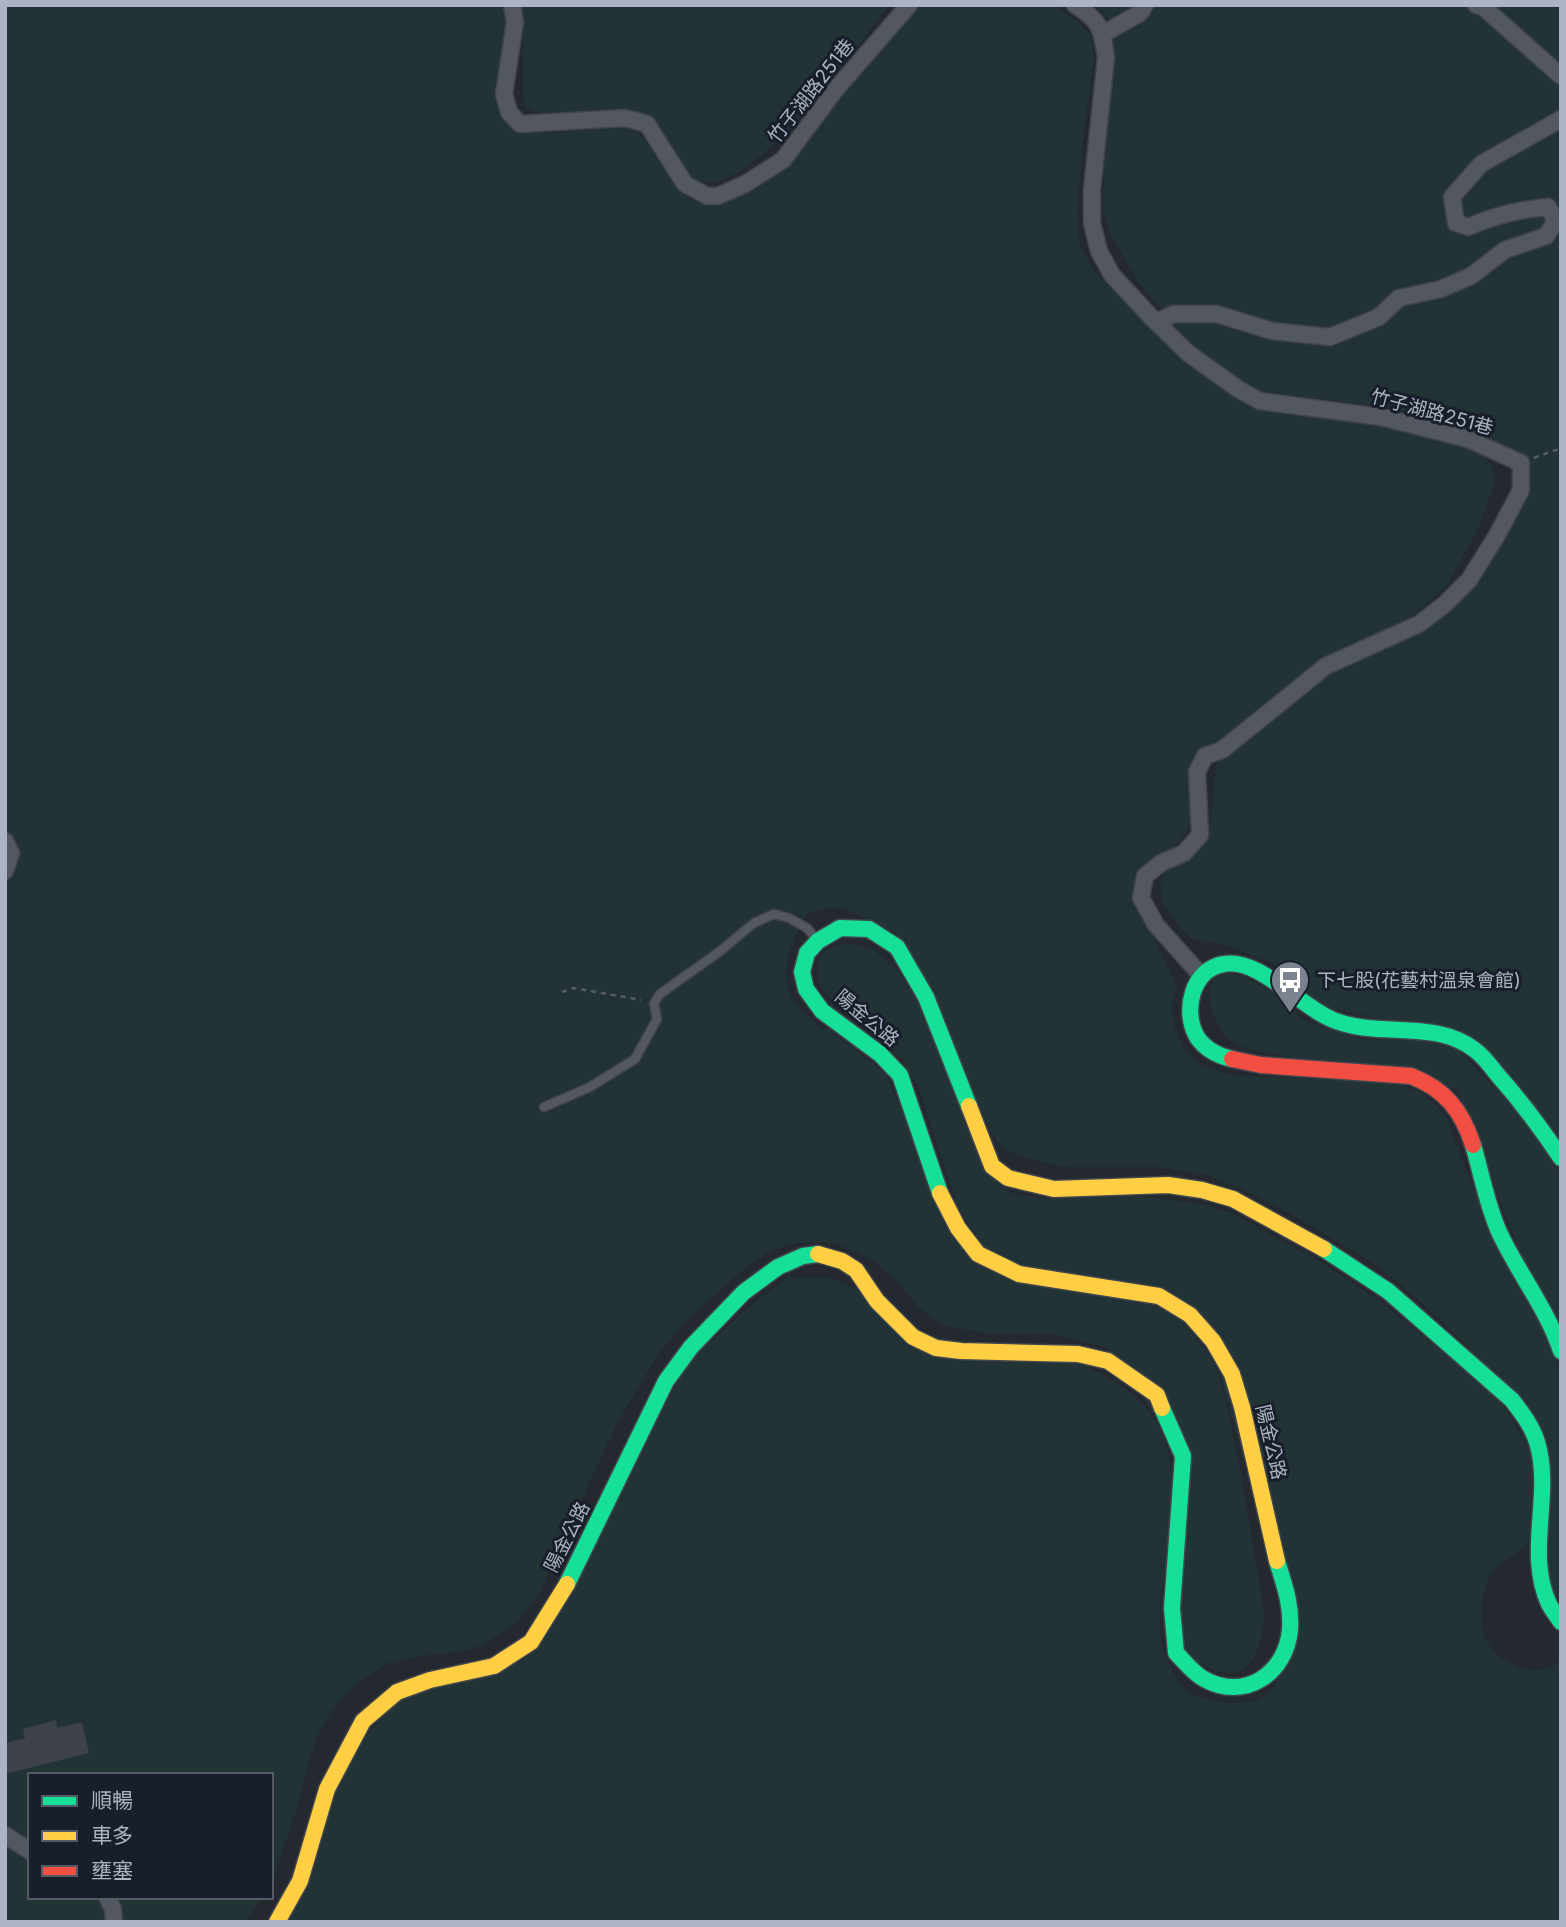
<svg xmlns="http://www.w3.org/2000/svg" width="1566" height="1927" font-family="Inter,'Noto Sans TC',sans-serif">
<rect width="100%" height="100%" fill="#242930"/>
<g fill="#223336">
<path d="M5,5h500c1,11 3,22 1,32 -2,16 -8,31 -9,47 -2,21 9,44 32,48 29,5 65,-8 96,-4 29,3 42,62 71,74 11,4 21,2 31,-1 63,-19 78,-66 116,-112 23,-29 49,-56 74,-84h136l27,18 12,16 2,20 -11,79 -6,74 3,33 14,26 44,46 32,29 48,38 230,57 30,9 13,14 5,15 -19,52 -32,57 -36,30 -102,52 -74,61 -35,23c-4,57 4,80 -52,112l3,61 28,61 -5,18 3,23 8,18 19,19 31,9 166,8 22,10 17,14 9,12 21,56 85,174 8,27v235l-12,-31 -2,-77 -42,-119 -77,-76 -51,-43 -84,-50 -51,-26 -36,-14 -46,-8h-94l-26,-5 -36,-12 -12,-17 -97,-201 -52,-24h-15l-22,6c-13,25 -31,61 -11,88 7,10 18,18 26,27h8l57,45 68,165 181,60 45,19 32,41 10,27 16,71 27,160c-3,16 -5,34 -16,47 -16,18 -51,4 -63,-13 -4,-6 -6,-18 -8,-26l8,-165 -78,-112 -54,-14h-67l-46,-10 -22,-16 -22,-27 -23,-20 -36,-17 -22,-2 -26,2 -19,7 -23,14 -59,53 -31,36 -41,69 -78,170 -22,30 -32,21 -20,7 -46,5 -31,7 -28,18 -25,24 -20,35 -19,71 -25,74v-110h-241v122h232l-17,25h-240z"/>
<path d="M521,5h368c-30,36 -146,210 -198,172l-41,-55 -107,-7 -16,-7 -4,-7v-86z"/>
<path d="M1092,5h469v1135l-71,-88 -130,-38 -28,-5 -21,-13 -44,-36 -42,-15 -33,-6 -11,-10 -19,-27 -2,-17 6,-15 41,-42 6,-23 3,-42 6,-8 98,-76 104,-53 94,-116v-55l-17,-10 -110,-38 -135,-16 -26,-16 -39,-29 -52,-63 -29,-50 -7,-22 2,-87 8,-46 1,-27 -4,-30 -8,-10z"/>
<path d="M844,944l14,1 17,6 24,21 21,34 75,176 19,12 33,5 80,-4 69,8 33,9 92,50 58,39 77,62 48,43 29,52 -4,82c-8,14 -26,18 -36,32 -17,25 -18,72 12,88 23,13 31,13 56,2v260h-1275l66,-169 45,-52 126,-41 167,-300 47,-43 50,-39h42l32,12 47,57 169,16c44,17 84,45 92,94 5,24 3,71 -1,96 -5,32 -13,61 -5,94 3,14 14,37 26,45 18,11 60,17 77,3 14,-12 21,-39 29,-56l-89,-313 -177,-61 -45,-18 -27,-42 -38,-117 -18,-30 -66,-53 -17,-23 -1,-14 4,-13 8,-7z"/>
<path d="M1228,974l14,2 31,16 30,28 60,20 53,-1 43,11 61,65 41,59v156l-34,-59 -70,-182 -210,-40c-4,-3 -10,-4 -15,-7 -15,-11 -33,-51 -15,-65 3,-2 7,-2 11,-3z"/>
</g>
<path fill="#3d4148" d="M56,1720l1,8 25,-6 7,31 -84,21v-31l20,-5 -2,-9z"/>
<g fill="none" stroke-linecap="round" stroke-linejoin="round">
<defs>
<path id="lane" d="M544,1107l46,-20 45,-28 22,-40 -3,-16 6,-9 59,-42 35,-29 20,-9 15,4 18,10 9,11"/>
<g id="street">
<path d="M512,5l3,17 -11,72 5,18 11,12 105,-6 22,6 38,60 22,12h11l27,-12 38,-24 53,-71 73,-84"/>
<path d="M1075,5c25,15 27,24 31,52l-14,133v33l7,28 13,24 39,42 37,36 50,36 22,12 121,16 87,22 53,24v27l-25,47 -27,43 -24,24 -26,20 -93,42 -104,84 -17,6 -8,16 3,63 -16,18 -23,10 -16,13 -4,22 15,27 44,49"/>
<path d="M1476,5l6,1 79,70"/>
<path d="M1103,34l37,-21 5,-8"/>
<path d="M1156,322l18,-8h43l55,17 58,6 49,-20 20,-19 42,-9 30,-13 34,-26 41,-14 10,-15 -8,-14c-28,2 -54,9 -80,20l-12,-4 -4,-26 29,-33 80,-45"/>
<path d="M5,841l6,12 -6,18"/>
<path d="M5,1835l25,16"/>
<path d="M107,1897l6,12 1,13"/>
</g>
<g id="fast">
<path d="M1232,1059c-13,-3 -27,-10 -35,-22 -15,-26 -5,-68 27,-73 35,-7 78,45 112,57 45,17 99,-2 139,29 8,6 15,15 21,23 24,27 45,55 65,85"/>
<path d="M1473,1145c9,30 14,61 27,89 19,40 47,75 61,117"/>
<path d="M940,1193l-40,-118 -20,-21 -58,-43 -16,-22 -4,-17 5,-19 11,-12 22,-13 29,1 28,18 29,50 43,109"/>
<path d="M1324,1249l64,42 124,109c10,13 20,26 25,42 16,52 -12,111 12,162 3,6 8,12 12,18"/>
<path d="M1162,1408l21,48 -11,152 4,45c9,9 17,20 28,26 41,23 82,-6 86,-49 2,-25 -6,-46 -13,-69"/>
<path d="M567,1584l99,-203 25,-34 53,-55 34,-25 25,-11 15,-2"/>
</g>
<g id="slow">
<path d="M969,1106l23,60 16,12 46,11 114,-4 34,5 31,9 91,50"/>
<path d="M940,1193l18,35 20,26 41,20 140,22 31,19 23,26 19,33 10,33 35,154"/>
<path d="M818,1254l24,7 14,9 21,31 36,36 23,11 25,3 117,3 30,7 49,34 5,13"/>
<path d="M277,1922l23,-41 27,-92 36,-68 34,-29 33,-12 64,-14 37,-24 36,-58"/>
</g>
<path id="jam" d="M1232,1059l29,6 150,11c34,13 51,35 62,69"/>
</defs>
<use href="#lane" stroke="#404349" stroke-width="11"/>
<use href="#street" stroke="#404349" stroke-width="19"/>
<use href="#fast" stroke="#41454d" stroke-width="19"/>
<use href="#slow" stroke="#41454d" stroke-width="19"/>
<use href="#jam" stroke="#41454d" stroke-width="19"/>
<g stroke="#565c62" stroke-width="2.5" stroke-dasharray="5 5" stroke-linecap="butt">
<path d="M1534,458l27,-10"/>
<path d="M562,992l12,-4 67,12"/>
</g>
<use href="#lane" stroke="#53575f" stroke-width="8"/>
<use href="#street" stroke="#53575f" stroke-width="16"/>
<use href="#fast" stroke="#16e098" stroke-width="16"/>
<use href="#slow" stroke="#ffcf43" stroke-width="16"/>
<use href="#jam" stroke="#f24e42" stroke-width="16"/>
</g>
<defs>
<symbol id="bus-pin" viewBox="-11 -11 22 30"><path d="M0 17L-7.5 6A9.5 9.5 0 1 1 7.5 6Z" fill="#7c8390" stroke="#181f2a"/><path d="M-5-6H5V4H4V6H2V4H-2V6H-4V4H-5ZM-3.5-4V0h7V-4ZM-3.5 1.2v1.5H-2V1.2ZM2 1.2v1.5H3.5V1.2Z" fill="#fff"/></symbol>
</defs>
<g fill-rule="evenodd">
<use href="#bus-pin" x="1268" y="958" width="44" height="60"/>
</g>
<g text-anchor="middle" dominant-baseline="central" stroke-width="6" stroke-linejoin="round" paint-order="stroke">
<g font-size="19" fill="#acb4c3" stroke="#181f2a">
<text transform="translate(811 91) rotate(-52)">竹子湖路251巷</text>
<text transform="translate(1432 412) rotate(15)">竹子湖路251巷</text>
<text transform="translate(867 1018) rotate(40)">陽金公路</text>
<text transform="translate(1271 1442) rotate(77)">陽金公路</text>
<text transform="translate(567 1537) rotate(-63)">陽金公路</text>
</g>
<g font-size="19" fill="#acb4c3" stroke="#181f2a" text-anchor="start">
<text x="1317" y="980">下七股(花藝村溫泉會館)</text>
</g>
</g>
<rect width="1566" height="1927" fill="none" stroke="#acb4c3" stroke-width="14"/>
<rect x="28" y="1773" width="245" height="126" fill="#181f2a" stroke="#535b67" stroke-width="2"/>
<rect x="42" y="1796" width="35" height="10" fill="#16e098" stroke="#535b67" stroke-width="2"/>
<text x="91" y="1808" font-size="21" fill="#acb4c3">順暢</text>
<rect x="42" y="1831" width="35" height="10" fill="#ffcf43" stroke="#535b67" stroke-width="2"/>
<text x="91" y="1843" font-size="21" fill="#acb4c3">車多</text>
<rect x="42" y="1866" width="35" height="10" fill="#f24e42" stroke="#535b67" stroke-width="2"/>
<text x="91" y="1878" font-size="21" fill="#acb4c3">壅塞</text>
</svg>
